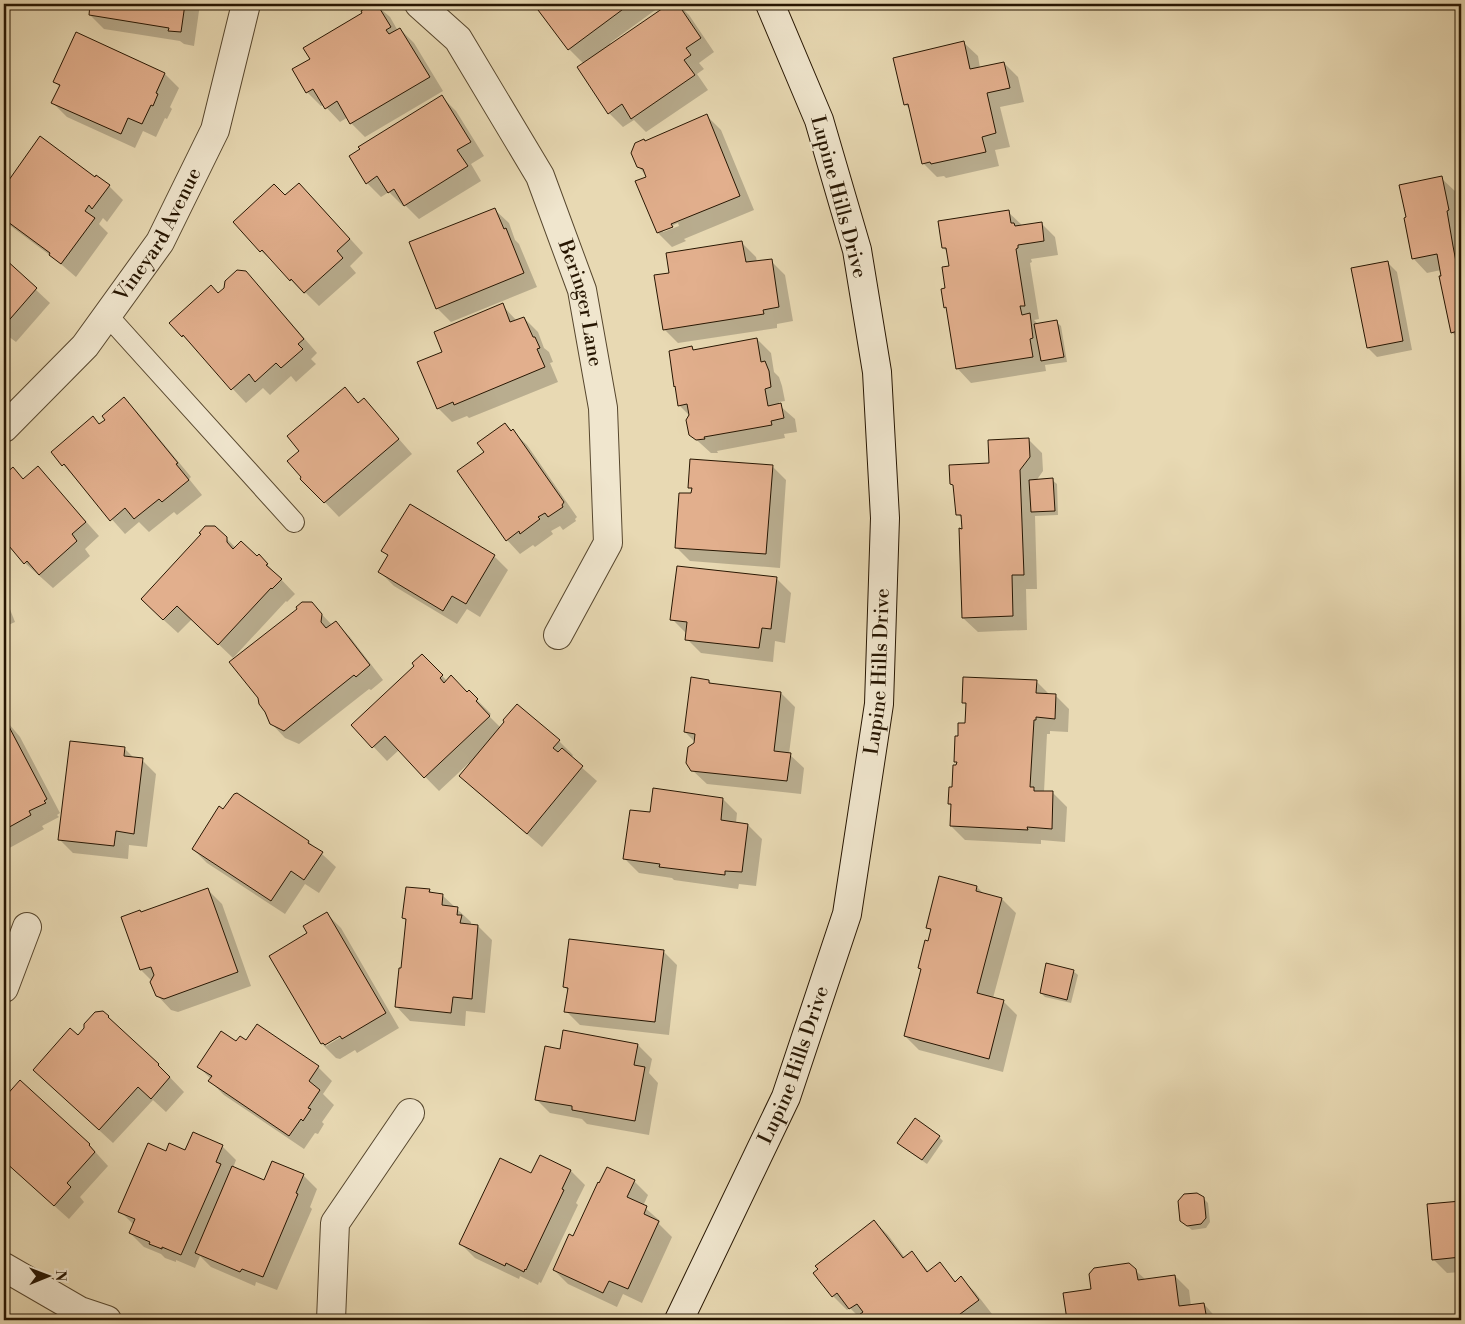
<svg xmlns="http://www.w3.org/2000/svg" width="1465" height="1324" font-family="'Libre Bodoni',serif">
<rect width="100%" height="100%" fill="#e8d9b3"/>
<filter id="stains"><feTurbulence type="fractalNoise" baseFrequency=".004" numOctaves="4"/><feColorMatrix values="0 0 0 0 .2 0 0 0 0 .09 0 0 0 0 .02 0 0 0 .5 -.17"/></filter>
<radialGradient id="worn" r=".72"><stop offset=".6" stop-color="#630" stop-opacity="0"/><stop offset="1" stop-color="#630" stop-opacity=".3"/></radialGradient>
<g fill="#0003" fill-rule="evenodd">
<path d="M92,4h108l-6,42 -10,-2 -4,-3 -76,-12 -14,-14z"/>
<path d="M375,4l15,13 8,14 2,-2 14,14 29,48 -78,46 -14,-14 -3,-6 -8,5 -16,-17 -3,1 -14,-14 5,-33 52,-45 -2,-3z"/>
<path d="M544,4h111l3,4 -48,35 1,2 60,-41h7l11,11 25,37 -15,11 5,6 -7,5 11,16 -62,42 -12,-12 -11,7 -14,-14 -31,-45 6,-4 -15,-15 -29,-39 5,-4z"/>
<path d="M963,42l15,14 2,12 24,-5 14,14 6,25 -24,5 10,40 -15,3 4,16 -53,12 -2,-2 -7,1 -14,-14 -13,-54 -5,-5z"/>
<path d="M165,74l14,14 -9,19 2,2 -5,10 -2,-1 -9,19 -13,-6 -8,17 -68,-31 -14,-14 7,-16 -5,-5z"/>
<path d="M442,97l14,14 28,45 -13,8 10,17 -62,38 -14,-14 -2,1 -14,-14 -8,5 -14,-14z"/>
<path d="M707,116l14,14 33,80 -70,29 2,2 -14,6 -14,-14 -11,-56 -9,-11 7,-24zM678,223l1,3 -16,6v-2z"/>
<path d="M40,138l55,41 14,7 14,14 -16,22 -4,-4 -4,6 9,9 -32,44 -21,-18 -51,-38v-32z"/>
<path d="M1441,178l15,14 5,33v116l-9,-9 -11,-62 -14,3 -14,-15z"/>
<path d="M286,197l27,1 50,55 -13,13 6,7 -37,33 -13,-13 -2,1 -28,-30 -15,-13z"/>
<path d="M494,209l15,14 6,17 4,4 18,43 -86,35 -14,-14z"/>
<path d="M1008,212l15,14 18,-3 14,14 3,18 -27,4 1,3 -2,1 9,56 -5,1 5,5 17,-3 5,4 6,36 -22,3 1,6 -75,12 -14,-15 -9,-59 -2,-2 4,-40 -2,-15 -5,-4z"/>
<path d="M742,243l14,14 1,5 14,-1 14,14 8,46 -16,3v4l-99,15 -14,-14 6,-55z"/>
<path d="M4,260l46,43 -34,39 -12,-9z"/>
<path d="M1387,262l10,10 15,78 -35,7 -9,-9 -16,-79z"/>
<path d="M246,272l14,15 57,66 -6,6 5,5 -20,18 -5,-6 -21,19 -7,-7 -17,15 -75,-80 48,-28z"/>
<path d="M502,305l15,16 7,-3 14,14 6,16 5,4 4,10 -3,1 8,19 -89,36 -2,-2 -15,6 -14,-14 5,-56z"/>
<path d="M757,339l14,14 3,19 5,5 3,9 3,15 -6,1v3l16,14 2,13 -13,2 1,4 -68,13 1,2h-7l-21,-19v-18l-11,-11 -4,-19 -5,-34 22,-4 3,3z"/>
<path d="M344,389l15,14 5,-4 48,55 -73,63 -37,-39 -1,-27z"/>
<path d="M124,399l14,14 53,64 -2,2 13,16 -25,20 -3,-3 -25,20 -10,-10 -14,12 -73,-82 48,-27z"/>
<path d="M505,424l22,21 50,72 -2,2 1,2 -13,9 -3,-4 -9,5 2,3 -18,13 -2,-2 -13,9 -13,-14 -22,-87z"/>
<path d="M1028,439l14,14 1,18 -7,10 16,-1 5,4 1,31 -23,1 2,73h-11l1,41 -49,2 -15,-14v-99l-6,-5 33,-50z"/>
<path d="M772,466l14,14 -6,88 -90,-7 -14,-14 17,-52v-4l-4,-4z"/>
<path d="M38,468l61,68 -14,13 5,7 -37,32 -28,-25 -21,-25v-61l9,-8 11,11z"/>
<path d="M226,538l10,10 21,10 2,-2 36,38 -8,8 -1,-1 -53,57 -41,-39 -14,14 -22,-20z"/>
<path d="M383,551l111,5 14,14 -28,47 -13,-8 -10,15 -63,-38 -14,-14 8,-16z"/>
<path d="M777,579l14,14 -6,50 -10,-2 -2,21 -72,-9 -14,-14v-5l-15,-15z"/>
<path d="M4,594l11,28 -11,5z"/>
<path d="M311,603l21,22 4,-2 14,14 33,43 -12,10 -2,-1 -70,55 -14,-6 -14,-15z"/>
<path d="M436,669l11,12 20,12 2,-1 22,22 -2,2 12,12 16,-23 42,36 14,14 -2,3 26,23 -55,66 -67,-57 -14,-14 9,-12 -1,-1 -30,28 -40,-41 -12,11 -34,-36z"/>
<path d="M709,681l3,3 69,9 14,14 -6,47 15,14 -3,26 -94,-10 -15,-14 3,-28 -10,-10z"/>
<path d="M1036,681l14,14h5l14,14 -1,23 -18,-1v3h-3l-3,58 9,1 14,14 -2,35 -24,-2v4l-76,-4 -14,-14 1,-20 -3,-2 4,-15 5,-25 -3,-3 4,-24 7,-13 1,-18 -4,-4z"/>
<path d="M4,718l16,19 40,76 -3,2 2,2 -17,9 2,3 -40,22z"/>
<path d="M125,749l10,10 7,1 14,14 -9,73 -18,-2 -1,14 -55,-6 -14,-14z"/>
<path d="M237,794l72,48 27,25 -17,26 -14,-9 -20,30 -78,-51 -14,-14z"/>
<path d="M723,799l14,14 -1,10 12,2 14,14 -6,47 -17,-2 -1,5 -64,-9 -2,-2 -33,-5 -14,-14 26,-45z"/>
<path d="M977,887l7,7 18,5 14,14 -23,85 10,3 14,14 -14,57 -84,-22 -14,-14 17,-66 -2,-2 12,-36 -5,-5z"/>
<path d="M208,890l14,14 29,82 -73,26 -7,-2 -14,-15 -5,-14 -11,-11 1,-57z"/>
<path d="M429,890l4,4 9,1 29,27v3l7,1 14,14 -7,73 -19,-2 -1,15 -55,-5 -14,-15 6,-37 5,-48 -3,-3z"/>
<path d="M327,914l14,14 58,100 -42,25 -2,-3 -15,9 -4,-1 -14,-14 -51,-88 38,-22zM345,1032l1,2 -20,12v-3z"/>
<path d="M663,951l14,14 -8,70 -89,-10 -14,-14 2,-20 -3,-4z"/>
<path d="M1073,971l5,4 -7,28 -26,-6 -4,-4z"/>
<path d="M103,1012l55,53 26,27 -18,20 -13,-12 -40,43 -64,-59 29,-47z"/>
<path d="M237,1042h10l71,25 14,14 -9,13 11,11 -12,17 2,2 -6,10 -3,-1 -11,16 -80,-54 -14,-14 1,-2 -12,-12z"/>
<path d="M638,1045l14,14 -3,14 9,10 -9,52 -62,-11 -5,-5 -32,-6 -14,-14 25,-48z"/>
<path d="M20,1082l69,63 19,21 -28,31 4,5 -15,17 -65,-58v-61z"/>
<path d="M939,1137l4,4 -16,23 -24,-17z"/>
<path d="M222,1146l14,14 -3,8 32,14 38,-7 14,14 -7,18 2,2 -35,81 -21,-8 -1,4 -44,-19 -11,-11 -5,12 -19,-8v2l-11,-4 -4,-4 -17,-7 -14,-14 4,-8 -14,-14 47,-59z"/>
<path d="M571,1171l14,14 -9,18 2,2 -37,78 -2,-1 -1,3 -18,-9 -1,3 -44,-21 -14,-14 71,-69z"/>
<path d="M634,1181l14,14 -5,11 17,15 -1,3 13,13 -30,66 -19,-9 -6,13 -49,-23 -14,-14 20,-32z"/>
<path d="M1203,1198l5,5 2,19 -4,6 -14,2 -6,-5z"/>
<path d="M1461,1202v70l-14,1 -14,-14 -5,-53z"/>
<path d="M874,1221l14,14 17,23 7,-5 17,19 10,-8 17,18 5,-4 14,14 17,22 -8,6h-130l5,-3 -9,-9 -3,2 -14,-14 -18,-23z"/>
<path d="M1135,1270l11,10 29,-4 14,14 2,16 13,-2 14,16h-150l-4,-26 28,-4z"/>
</g>
<g fill="#e2af8d" stroke="#271602">
<path d="M90,4h95l-4,28 -13,-1 1,-3 -80,-13z"/>
<path d="M372,4h5l14,23 -5,3 3,4 11,-6 30,49 -80,47 -13,-23 -12,8 -12,-20 -7,4 -14,-24 18,-10 -7,-11 59,-35 -1,-2z"/>
<path d="M542,4h88l-62,46 -30,-40 6,-4z"/>
<path d="M669,4h9l23,34 -15,10 5,7 -7,5 11,15 -64,44 -9,-15 -14,10 -31,-47z"/>
<path d="M76,32l89,41 -9,20 2,1 -5,12 -2,-1 -9,19 -14,-6 -7,16 -70,-31 9,-18 -7,-3z"/>
<path d="M964,41l6,28 34,-7 6,26 -23,5 9,40 -14,4 4,15 -55,12 -1,-2 -8,2 -14,-60 -4,1 -11,-47z"/>
<path d="M442,95l29,47 -14,8 11,16 -64,40 -10,-17 -6,4 -11,-17 -11,8 -17,-28 11,-7 -2,-2z"/>
<path d="M707,114l33,82 -69,28 2,3 -16,6 -22,-52 11,-4 -3,-8 -6,-2 -6,-14 4,-10 9,-4 1,2z"/>
<path d="M40,136l55,41 1,-2 14,10 -18,24 -3,-4 -4,6 10,7 -34,46 -12,-9 1,-2 -46,-34v-32z"/>
<path d="M1442,176l7,34 -2,1 6,35 5,26 3,-1v59l-10,3 -12,-57h2l-4,-22 -25,5 -8,-41 2,-1 -7,-32z"/>
<path d="M299,183l51,56 -13,12 6,7 -39,35 -13,-14 -1,2 -28,-31 -2,2 -27,-30 41,-38 11,11z"/>
<path d="M495,208l9,21 2,-1 18,45 -88,36 -27,-67z"/>
<path d="M1009,210l2,13h3l1,3 27,-4 2,19 -26,4v3l-2,1 9,57h-5l2,9 8,-2 3,25 -3,1 3,18 -77,12 -10,-62 -2,1 -3,-19 4,-1 -3,-21 7,-1 -3,-18h-4l-4,-27z"/>
<path d="M742,241l4,21 26,-3 7,48 -16,3 1,4 -101,16 -9,-55 15,-2 -3,-20z"/>
<path d="M4,258l33,30 -33,38z"/>
<path d="M1388,261l15,80 -36,7 -16,-80z"/>
<path d="M237,270l9,1 58,68 -6,5 5,5 -22,19 -5,-5 -21,19 -6,-8 -18,16 -48,-55 -1,2 -13,-14 42,-38 7,8 6,-5 1,-7z"/>
<path d="M503,303l7,19 14,-5 9,20h2l5,11 -3,1 8,18 -91,38 -1,-3 -16,7 -20,-47 25,-10 -8,-20z"/>
<path d="M1057,320l7,37 -23,4 -7,-37z"/>
<path d="M757,338l4,24 4,-1 4,10 2,16 -6,2 3,17 13,-3 3,15 -13,3 1,4 -68,12 1,2 -9,1 -7,-5 -3,-15 3,-5 -2,-11 -9,2 -3,-20 -1,1 -5,-36 23,-5 1,4z"/>
<path d="M345,387l13,16 6,-5 35,41 -75,64 -24,-24 1,-2 -14,-16 12,-10 -12,-15z"/>
<path d="M124,397l54,66 -2,1 13,16 -27,22 -3,-3 -25,20 -9,-11 -15,13 -46,-57 -2,2 -11,-14 42,-36 6,8 6,-4 -3,-4z"/>
<path d="M505,423l6,8 2,-2 51,73 -2,3 1,2 -15,10 -3,-4 -7,4 2,2 -20,15 -1,-3 -13,10 -49,-70 27,-19 -7,-9z"/>
<path d="M1029,438l1,19 -10,13 4,105h-12l1,41 -51,2 -3,-90 3,1 -1,-14h-5l-3,-30 -3,-1 -1,-19 40,-2 -1,-23z"/>
<path d="M690,459l83,6 -7,89 -91,-6 4,-55h12l1,-5h-4z"/>
<path d="M38,466l48,56 -14,12 5,7 -38,34 -12,-14 -3,3 -20,-24v-65l9,-8 10,12z"/>
<path d="M1053,478l2,33 -24,1 -2,-32z"/>
<path d="M410,504l85,51 -29,49 -14,-8 -9,15 -65,-39 10,-17 -7,-4z"/>
<path d="M205,526h10l12,11v5l6,7 8,-8 16,15 2,-2 9,10 -2,1 16,14 -10,10 -1,-1 -53,57 -41,-39 -14,14 -22,-21 60,-65 -2,-1z"/>
<path d="M677,566l100,11 -6,52 -9,-1 -3,20 -74,-8 2,-18 -17,-2z"/>
<path d="M302,602h10l10,12 -1,8 5,6 10,-7 34,44 -14,12 -2,-2 -70,56 -14,-7 -5,-12 -6,-8 -1,-6 -29,-36 68,-53 -1,-2z"/>
<path d="M422,654l21,21 -3,3 4,5 7,-8 16,17 2,-2 9,9 -2,2 14,15 -66,62 -39,-42 -13,12 -21,-23 63,-59 -2,-3z"/>
<path d="M691,677l18,3v3l72,9 -7,59 17,2 -4,28 -96,-10 -5,-8 2,-16 6,-4 1,-9 -11,-2z"/>
<path d="M963,677l74,3 -1,13 20,1 -1,25 -19,-2v3h-2l-4,67h4v4h19l-1,38 -25,-2 1,3 -78,-4 1,-22h-3l1,-17h3l1,-22h3l1,-3h-3l1,-26h3v-13h7l1,-20h-4z"/>
<path d="M517,704l43,36 -7,8 5,4 4,-4 21,18 -56,68 -68,-58 45,-54 -1,-2z"/>
<path d="M6,721l41,78 -3,2 2,2 -17,8 2,4 -27,15v-108z"/>
<path d="M70,741l55,6 -1,9 19,2 -9,76 -18,-3 -2,15 -56,-6z"/>
<path d="M653,788l70,10 -2,22 27,4 -6,48 -17,-1v4l-66,-8 1,-3 -37,-5 7,-49 20,2z"/>
<path d="M237,793l72,48 -1,2 15,9 -19,28 -13,-9 -20,30 -79,-52 27,-43 4,3 11,-15z"/>
<path d="M939,876l38,10 -1,5 26,7 -25,95 27,7 -15,59 -85,-23 17,-67 -3,-1 7,-28 3,1 3,-12 -5,-1z"/>
<path d="M406,887l24,2 -1,3 14,2 -1,11 16,2 -1,8h5l-2,8 18,2 -6,74 -19,-2 -2,16 -56,-6 4,-39h2l5,-49 -4,-1z"/>
<path d="M208,888l30,84 -74,27 -8,-3 -6,-14 4,-7 -3,-8 -11,3 -19,-53 19,-7 1,2z"/>
<path d="M327,912l59,101 -44,26 -2,-3 -15,9 -2,-2 -2,1 -52,-88 38,-23 -4,-7z"/>
<path d="M569,939l95,11 -9,72 -91,-10 4,-24 -5,-1z"/>
<path d="M1046,963l28,7 -7,30 -27,-7z"/>
<path d="M103,1011l6,5 -1,1 51,47 -1,1 12,12 -19,22 -13,-12 -39,43 -66,-60 37,-42 8,7 6,-7v-4l11,-12z"/>
<path d="M257,1024l62,42 -10,15 11,9 -12,18 3,1 -8,12 -2,-2 -12,17 -81,-55 4,-5 -15,-9 24,-36 15,10 4,-5 6,4z"/>
<path d="M563,1030l75,14 -4,21 11,2 -10,54 -63,-11v-4l-37,-6 10,-54 15,3z"/>
<path d="M20,1080l70,64 -1,1 6,7 -28,31 4,4 -17,19 -50,-45v-63z"/>
<path d="M915,1118l25,18 -18,24 -25,-17z"/>
<path d="M193,1132l30,13 -7,17 5,2 -40,91 -19,-8v2l-13,-5 1,-2 -21,-9 6,-14 -17,-7 30,-69 18,8 3,-8 16,7z"/>
<path d="M540,1155l31,15 -9,19 2,1 -38,80 -1,-1 -1,3 -18,-9 -1,3 -46,-22 41,-86 31,15z"/>
<path d="M272,1161l32,13 -8,19 2,1 -35,83 -21,-8 -2,3 -45,-19 37,-87 32,14z"/>
<path d="M607,1167l28,13 -8,17 20,9 -3,8 15,7 -31,68 -19,-8 -6,12 -50,-23 16,-36 4,2 25,-54 1,1z"/>
<path d="M1197,1193l7,4 2,21 -5,6 -14,2 -7,-5 -2,-20 6,-7z"/>
<path d="M1461,1201v56l-29,3 -5,-56z"/>
<path d="M874,1220l29,38 9,-7 15,21 13,-10 15,20 6,-6 18,24 -27,20h-100l11,-8 -6,-8 -8,5 -12,-16 -5,4 -19,-24 5,-4 -3,-3z"/>
<path d="M1129,1263l7,6 2,11 37,-5 4,31 25,-3 3,17h-140l-4,-27 28,-4 -2,-15 5,-6z"/>
</g>
<g fill="none" stroke-linecap="round" stroke-linejoin="round">
<defs>
<path id="lane" d="M107,315l187,207"/>
<g id="street">
<path id="s1" d="M419,4l39,35 82,137 42,114 21,118 5,135 -50,92"/>
<path id="s2" d="M4,428l81,-82 75,-104 55,-112 31,-126"/>
<path d="M4,988l23,-61"/>
<path d="M4,1267l76,44 27,9"/>
<path d="M331,1320l4,-97 75,-110"/>
</g>
<g id="secondary">
<path id="s3" d="M679,1320l107,-223 61,-183 32,-210 6,-186 -8,-146 -20,-122 -38,-130 -49,-116"/>
</g>
</defs>
<use href="#lane" stroke="#57472e" stroke-width="22"/>
<use href="#street" stroke="#57472e" stroke-width="30"/>
<use href="#secondary" stroke="#271602" stroke-width="30"/>
<use href="#lane" stroke="#f0e6ce" stroke-width="20"/>
<use href="#street" stroke="#f0e6ce" stroke-width="28"/>
<use href="#secondary" stroke="#f0e6ce" stroke-width="28"/>
</g>
<g text-anchor="middle" dominant-baseline="central" stroke-width="4" stroke-linejoin="round" paint-order="stroke">
<g font-size="20" fill="#271602" stroke="#f0e6ce">
<text transform="translate(838 197) rotate(75)">Lupine Hills Drive</text>
<text stroke="none"><textPath href="#s2" startOffset="249">Vineyard Avenue</textPath></text>
<text stroke="none"><textPath href="#s1" startOffset="346">Beringer Lane</textPath></text>
<text stroke="none"><textPath href="#s3" startOffset="685">Lupine Hills Drive</textPath></text>
<text stroke="none"><textPath href="#s3" startOffset="280">Lupine Hills Drive</textPath></text>
</g>
</g>
<rect width="1465" height="1324" fill="none" stroke="#e8d9b3" stroke-width="20"/>
<rect x="5" y="5" width="1455" height="1314" fill="none" stroke="#271602" stroke-width="2.5"/>
<rect x="10" y="10" width="1445" height="1304" fill="none" stroke="#271602"/>
<g transform="translate(48 1276) rotate(89)" stroke="#f0e6ce" stroke-width="4" paint-order="stroke">
<path d="M0-4L9 19L0 12L-9 19Z" fill="#271602"/>
<text y="-8" font-size="14" font-weight="bold" text-anchor="middle" fill="#271602">N</text>
</g>
<rect width="100%" height="100%" filter="url(#stains)"/>
<rect width="100%" height="100%" fill="url(#worn)"/>
</svg>
